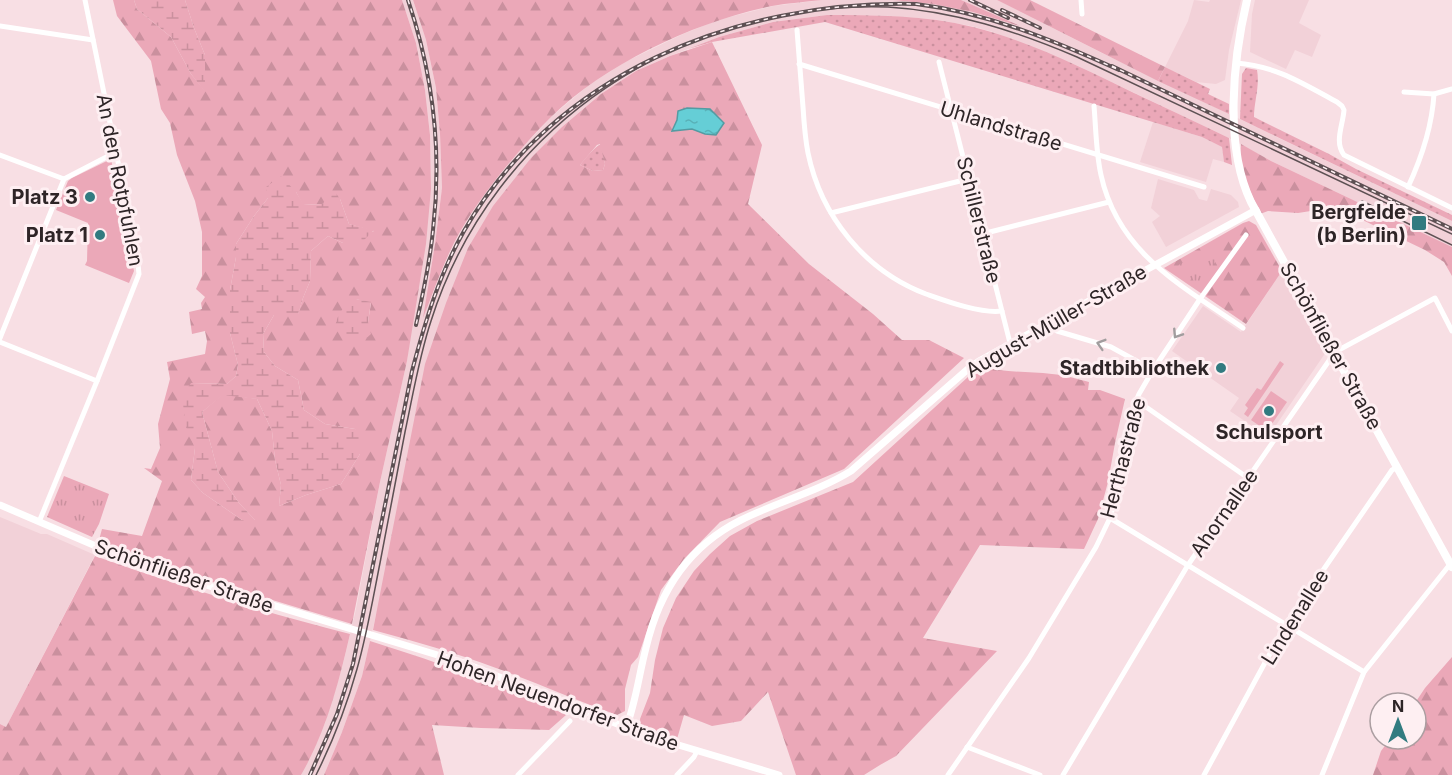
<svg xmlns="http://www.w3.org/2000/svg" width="1452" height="775" font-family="Inter,sans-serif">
<defs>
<pattern id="grass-dots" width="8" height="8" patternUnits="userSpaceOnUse" patternTransform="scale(1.5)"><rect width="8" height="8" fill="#eba8b8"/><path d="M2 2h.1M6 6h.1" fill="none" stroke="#ca909e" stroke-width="1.8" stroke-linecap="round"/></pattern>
<pattern id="forest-firs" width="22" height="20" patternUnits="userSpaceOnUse" patternTransform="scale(1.5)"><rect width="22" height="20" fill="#eba8b8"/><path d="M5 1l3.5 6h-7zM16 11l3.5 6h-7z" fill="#ca909e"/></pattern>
<pattern id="wetland-marsh" width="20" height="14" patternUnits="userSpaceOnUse" patternTransform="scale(1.5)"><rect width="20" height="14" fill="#eba8b8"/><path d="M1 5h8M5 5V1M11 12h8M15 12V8" fill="none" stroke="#ca909e"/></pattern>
<pattern id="park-tufts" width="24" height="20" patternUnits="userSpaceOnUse" patternTransform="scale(1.5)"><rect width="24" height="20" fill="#eba8b8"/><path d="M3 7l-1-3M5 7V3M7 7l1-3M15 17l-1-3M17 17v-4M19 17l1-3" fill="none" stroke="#ca909e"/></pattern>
<pattern id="water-ripples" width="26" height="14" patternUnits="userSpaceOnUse" patternTransform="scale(1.5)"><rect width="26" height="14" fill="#65ced6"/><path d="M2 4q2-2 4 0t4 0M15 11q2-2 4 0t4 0" fill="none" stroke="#58b1b8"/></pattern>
</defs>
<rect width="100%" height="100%" fill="#f8dfe4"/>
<g fill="#f2d1d8">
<path d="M402,0h11l13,40 10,48 4,46 2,54 -7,56 -11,71 31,-73 27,-46 38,-46 32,-34 38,-32 37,-23 56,-27 35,-14 55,-14 49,-6h71l40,4 40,8 41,12 -53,-24h36l105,53 350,168v26l-181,-86 -42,-23 -151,-72 -85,-34 -22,-6 -33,-6 -30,-3 -39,-2h-42l-54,7 -54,15 -49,19 -34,15 -35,23 -39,33 -186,488 -14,61 -20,56 -18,43h-23l24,-52 17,-55 14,-59 24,-127 27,-121 24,-172 -1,-54 -5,-45 -9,-47z"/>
<path d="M1194,0l15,2 1,-2h31l-12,50 -4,30 -9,4 -20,-2 -31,-15 23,-46z"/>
<path d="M1255,0h54l-10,23 22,12 -9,22 -17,-7 -9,19 -36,-17 2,-38z"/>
<path d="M1153,122l49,15 20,10 2,15 -11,-3 -7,23 -66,-20z"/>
<path d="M1158,179l36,11 5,9 8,2 4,-12 20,6 7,7 1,5 -73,40 -14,-25 8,-6 -9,-8z"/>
<path d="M1282,271l44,81 -58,85 -38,-26 9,-13 -67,-47 31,-45 38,26z"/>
<path d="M0,517l41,17h6l48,21 -89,172 -6,-3z"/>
</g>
<g fill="url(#grass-dots)">
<path d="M827,15c49,0 98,0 146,12 56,14 110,41 161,66 32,15 64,30 95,45l3,27 -8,-3 -2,-15 -20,-10 -377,-115 -113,20 -24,7 31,-12 54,-15z"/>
<path d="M1165,67l45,22 -2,5 21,10v10l-71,-33z"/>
<path d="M1246,68l11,2c3,16 -3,32 -3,47l75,37 27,15 96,46v6l-212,-102 2,-45z"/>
<path d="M601,144l4,20 -2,6 -10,1 -13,-6c5,-6 14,-18 21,-21z"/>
</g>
<g fill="url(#forest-firs)" fill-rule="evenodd">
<path d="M113,0h21l3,9 34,28 20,37 14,17v-36l-11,-27 -9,-28h217l14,43 9,47 5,45 1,54 -5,55 -19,117 -27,121 -28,142 -159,-48 -73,-26 -21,-10 3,-11 40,7 20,-55 -18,-13 7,1 9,-21 -2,-24 12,-45 -3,-17 38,-8 2,-13 -2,-10 -13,3 -3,-22 13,-3 -1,-6 4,-6 -9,-8 6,-13v-44l-7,-31 -18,-46 -7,-32 -9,-14 -10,-48 -34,-45zM296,192l7,13 19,-1 18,-5 9,25 25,7 -31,12 -15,-7 -17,15 -1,30 -7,17 -5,16 -24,1 -11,19 1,18 11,14 23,14 6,30 21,14 30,5 5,25 -19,30 -35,11 -27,11 2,-21 -6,-25 -3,-29 -15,-32 -34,-5 -21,18 16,60 21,31 16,17h-13l-39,-27 -12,-13 4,-32 -4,-65 36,1 9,-8 2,-11 -8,-32v-43l6,-33v-13l18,-28 14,-18zM356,299l15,4 -3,19z"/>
<path d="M413,0h409c-17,2 -34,3 -50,6 -75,15 -166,57 -221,111 -16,16 -31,33 -46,51 -19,23 -37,48 -51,75 -12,24 -21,50 -31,75l12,-74 7,-56 -2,-54 -4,-46 -10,-48z"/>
<path d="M893,0h68l59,26 -47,-14 -40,-8z"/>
<path d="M997,0h33l135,67 -7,14z"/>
<path d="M712,42l50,103 -14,59 61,60 64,50 29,26h27l35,18 -120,111 -124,53 -36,37 -23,31 -23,67 -7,8 -6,24v22l-8,4c-41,-15 -80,-32 -121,-47 -40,-15 -82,-27 -123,-38l52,-266 21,-61 22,-55 25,-42 38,-48 31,-31 39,-33 35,-23 34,-15zM600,144l5,20 -2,6 -10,1 -13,-6 17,-20z"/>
<path d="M1241,144l30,17 181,86v29l-8,-14 -19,-12 -77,-37 -18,3 -13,-6 -19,3 -30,-2 -8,3 -20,-47z"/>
<path d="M1249,221l7,4 26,46 -36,53 -82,-56 79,-45z"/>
<path d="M980,366c23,7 48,5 72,8 13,1 25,5 37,8l-1,8h12l25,9 -10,44 -7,39 -10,37 -14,30 -104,-4 -57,93 74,13 -101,105 -16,9 -16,10h-68l-28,-83 -27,29 -29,5 -28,-11 -7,24 -36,-12 -1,-8 10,-26 5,-33 8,-32 13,-30 18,-27 16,-17 20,-18 27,-15 96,-39z"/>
<path d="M95,556c84,30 169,56 255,78 -11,48 -24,98 -49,141h-301v-51l6,3z"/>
<path d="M370,641c54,17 107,35 158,58 13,6 26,9 38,16l-17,15 -68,-2 -49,-3 12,50h-120l18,-43 20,-56z"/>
<path d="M1452,657v118h-79l8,-24 9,-12h26v-36h-1l10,-15z"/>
</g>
<g fill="url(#wetland-marsh)">
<path d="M134,0h51l9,28 11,27v37l-14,-18 -20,-37 -34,-28z"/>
<path d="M281,176l15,16 8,13 18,-1 13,-12 5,7 9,25 25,6 -13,13h-18l-15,-7 -17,15 -1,30 -7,17 -5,17h-24l-11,19 1,18 11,14 23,14 6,30 21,14 30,5 7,8 -2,17 -19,30 -35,11 -27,11 2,-21 -6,-25 -3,-29 -15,-32 -34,-4 -21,17 16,60 21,31 17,18 -14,-1 -39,-27 -12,-13 4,-32 -9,-21 -4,-31 9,-13 36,1 9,-8 2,-11 -8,-32v-43l6,-33v-13l18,-28 14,-18 -2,-11z"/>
<path d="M356,299l15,3 -3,20 3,12 -9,8 -15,-4 -12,-9c2,-15 7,-22 21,-30z"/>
</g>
<g fill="url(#park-tufts)">
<path d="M1210,248c6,0 9,4 8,10l-17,25h-4l-19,-13v-4l2,-2z"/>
<path d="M64,476l45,18 -10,30 -7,13 -45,-20z"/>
</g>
<g fill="#eba8b8">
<path d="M111,159l23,112 -5,12 -44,-18 2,-4 1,-38 -32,-13 12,-29 4,-3z"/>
<path d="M1280,361l4,3 -36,53 -4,-3 4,-6 -3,-3 12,-17 4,2z"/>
<path d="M1271,391l16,11 -20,29 -16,-11z"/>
</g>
<path fill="url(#water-ripples)" stroke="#549ba2" stroke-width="1.5" d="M687,108l23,1 14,14 -8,12 -11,-1 -13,-5 -20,2 5,-11 1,-9z"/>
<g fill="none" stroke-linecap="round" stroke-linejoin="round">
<g stroke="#fff" stroke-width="5">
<path d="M1081,0l1,14"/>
<path d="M0,26l93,14"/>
<path d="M797,30c2,26 4,52 6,77 1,16 2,31 5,46 13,63 57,118 118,141 20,7 55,20 76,17"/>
<path d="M939,62l71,281"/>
<path d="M1236,63c40,3 66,20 101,39l5,4 2,4c-1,15 -10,32 0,45l108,53"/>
<path d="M799,64l405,123"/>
<path d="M1404,92l30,2 18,-5"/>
<path d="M1094,106c2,23 2,47 7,69 17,78 81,111 142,153"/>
<path d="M0,155l64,24 52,-27"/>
<path d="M1408,187c14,-30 24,-60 26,-93"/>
<path d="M831,213l137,-34"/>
<path d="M982,234l127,-32"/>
<path d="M1049,322l4,6 4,3 54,16 42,23"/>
<path d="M0,338l64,-159"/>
<path d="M0,342l97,39"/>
<path d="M1136,400l112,78"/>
<path d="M1110,518l254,154"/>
<path d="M39,522l58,-141 42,-107 -2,-19 -52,-255"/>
<path d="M967,747l73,28"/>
<path d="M518,775l52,-54"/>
<path d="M677,775l17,-18 3,-6"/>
<path d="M948,775l81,-117 67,-111 14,-29 7,-26 13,-71 4,-15 5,-12 14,-24 47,-71 46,-64"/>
<path d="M1063,775l125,-210 147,-213 100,-54 17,33"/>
<path d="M1204,775l82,-151 106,-154 6,-3"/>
<path d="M1322,775l42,-103 87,-109"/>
</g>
<g stroke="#fff" stroke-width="7">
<path d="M0,505l140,60 324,98 181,72 134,40"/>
<path d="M626,728c10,-26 13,-54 20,-80 13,-56 43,-102 95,-128 36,-18 76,-28 110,-49l117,-102 11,-8 277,-151"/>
</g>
<path stroke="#fff" stroke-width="8" d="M1247,0c-14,59 -23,146 4,202l201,365"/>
<g stroke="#5d5053" stroke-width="1.5">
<path d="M1362,201l90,44"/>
<path d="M316,775c17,-34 31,-70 41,-106 10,-35 16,-71 23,-106 8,-44 17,-87 25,-131 8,-37 14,-75 26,-111 62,-196 252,-321 457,-314 66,4 128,24 189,50l375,177"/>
</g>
<defs>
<g id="rail">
<path d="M408,0c25,74 34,153 25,230 -3,32 -10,64 -17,95"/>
<path d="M970,0l38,18"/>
<path d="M1002,10l38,18"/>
<path d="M1112,66l340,163"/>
<path d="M310,775l27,-61 16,-50 59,-293c13,-49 27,-96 52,-140 90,-157 272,-231 452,-227 72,9 137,36 203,66"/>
</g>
</defs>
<use href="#rail" stroke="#5d5053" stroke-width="4"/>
<use href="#rail" stroke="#feeff2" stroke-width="1.5" stroke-dasharray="4.5" stroke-linecap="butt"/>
</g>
<defs><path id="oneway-chevron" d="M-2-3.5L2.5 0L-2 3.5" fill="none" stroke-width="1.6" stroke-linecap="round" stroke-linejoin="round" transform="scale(1.5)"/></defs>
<g stroke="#a19d9e">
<use href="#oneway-chevron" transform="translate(1177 334) rotate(123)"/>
<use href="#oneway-chevron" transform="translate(1101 344) rotate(-163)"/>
</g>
<g fill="#327b80" stroke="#feeff2" stroke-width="2">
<circle cx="90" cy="197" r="6"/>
<rect x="1411" y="215" width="16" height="16" rx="3"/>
<circle cx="100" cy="235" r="6"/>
<circle cx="1221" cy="368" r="6"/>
<circle cx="1269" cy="411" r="6"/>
</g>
<g text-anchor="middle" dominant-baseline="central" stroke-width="6" stroke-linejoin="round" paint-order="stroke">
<g font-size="20" fill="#2e2527" stroke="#feeff2">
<text transform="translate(1001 126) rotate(17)">Uhlandstraße</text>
<text transform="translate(120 180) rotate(79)">An den Rotpfuhlen</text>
<text transform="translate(979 220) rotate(76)">Schillerstraße</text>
<text transform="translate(1056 321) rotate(-30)">August-Müller-Straße</text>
<text transform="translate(1331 346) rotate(61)">Schönfließer Straße</text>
<text transform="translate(1123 458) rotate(-75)">Herthastraße</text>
<text transform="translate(1224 513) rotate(-55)">Ahornallee</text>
<text transform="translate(184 576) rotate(19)">Schönfließer Straße</text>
<text transform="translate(1295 617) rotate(-58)">Lindenallee</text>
<text transform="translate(558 701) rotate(20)">Hohen Neuendorfer Straße</text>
</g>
<g font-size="20" font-weight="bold" fill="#2e2527" stroke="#feeff2" text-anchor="end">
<text x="78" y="197">Platz 3</text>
<text x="1406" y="212">Bergfelde<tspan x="1406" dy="23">(b Berlin)</tspan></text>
<text x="88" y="235">Platz 1</text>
<text x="1209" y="368">Stadtbibliothek</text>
<text x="1269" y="432" text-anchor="middle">Schulsport</text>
</g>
</g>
<g transform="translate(1398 721)"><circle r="28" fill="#feeff2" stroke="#ab9ea1" stroke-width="1.5"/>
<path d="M0-4.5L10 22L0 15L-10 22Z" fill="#327b80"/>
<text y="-9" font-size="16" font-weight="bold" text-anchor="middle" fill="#2e2527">N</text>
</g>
</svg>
